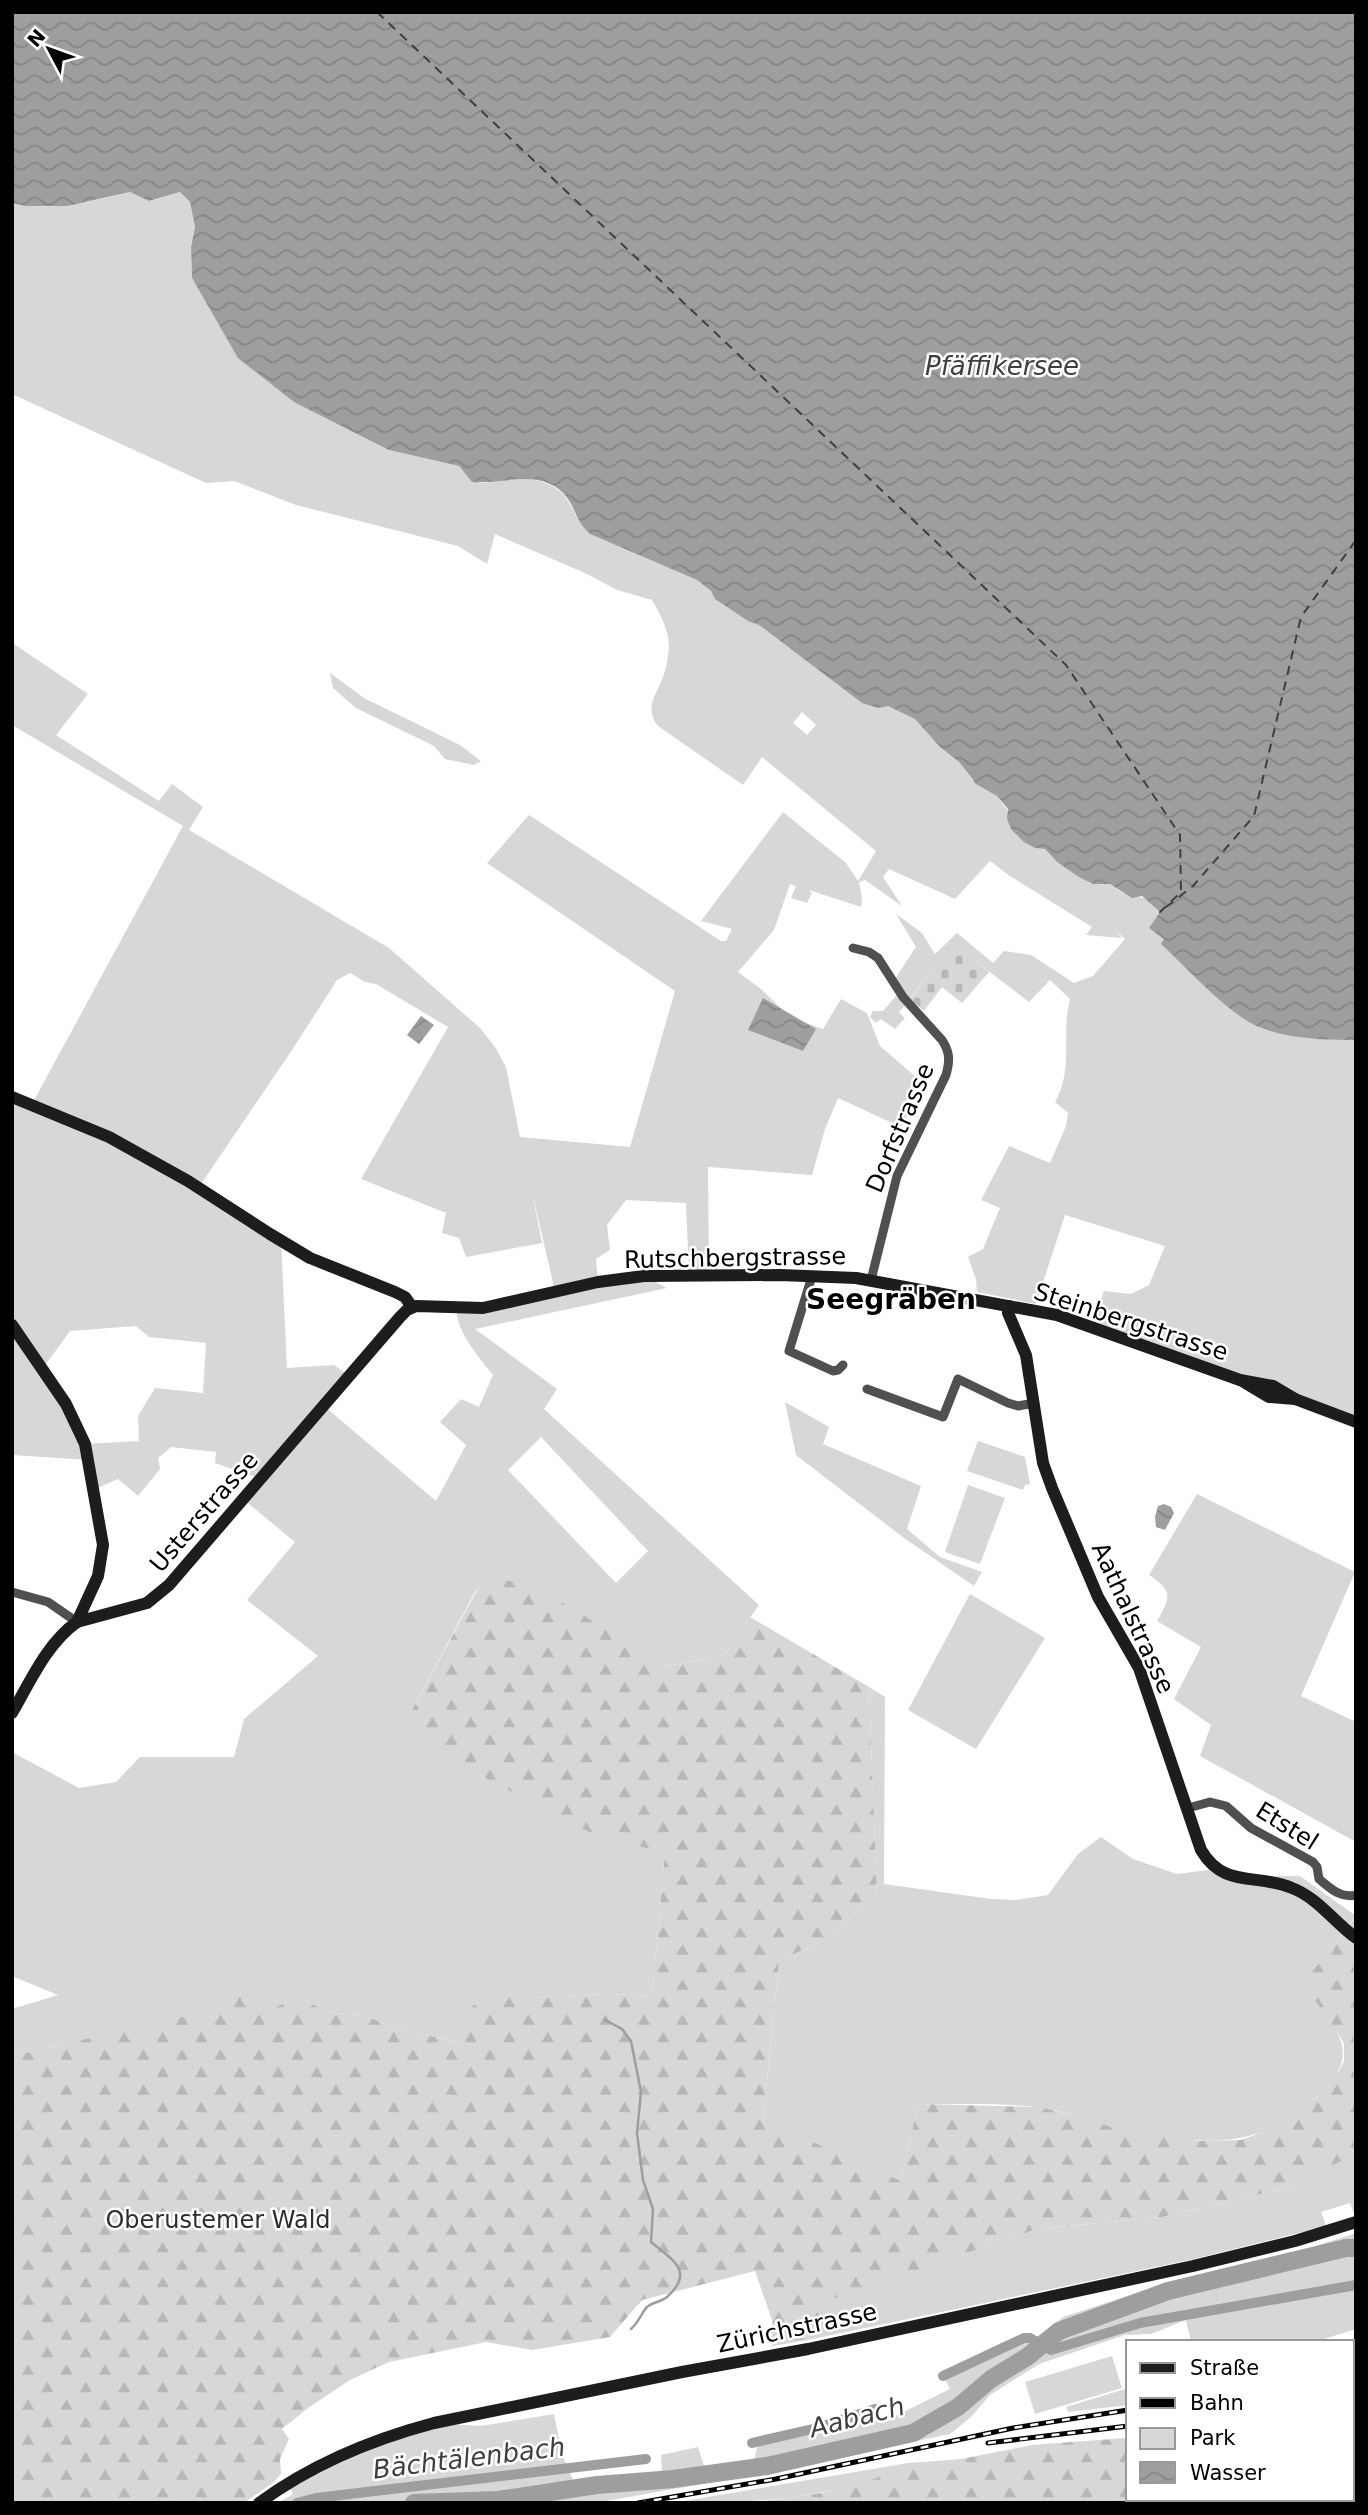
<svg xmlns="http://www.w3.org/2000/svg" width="1368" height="2515" font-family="'DejaVu Sans',sans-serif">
<defs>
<pattern id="forest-firs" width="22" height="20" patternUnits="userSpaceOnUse" patternTransform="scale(1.75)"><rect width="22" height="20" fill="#d7d7d7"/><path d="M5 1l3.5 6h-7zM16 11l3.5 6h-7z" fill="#b7b7b7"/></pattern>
<pattern id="cemetery-stones" width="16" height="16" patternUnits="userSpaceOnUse" patternTransform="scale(1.75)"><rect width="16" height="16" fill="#d7d7d7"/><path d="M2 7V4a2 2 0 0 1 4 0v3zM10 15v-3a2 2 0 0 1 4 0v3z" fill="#b7b7b7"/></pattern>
<pattern id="water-waves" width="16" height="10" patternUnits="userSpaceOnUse" patternTransform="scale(1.75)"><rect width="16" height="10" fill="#9e9e9e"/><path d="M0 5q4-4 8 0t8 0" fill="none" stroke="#868686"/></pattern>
</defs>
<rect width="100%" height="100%" fill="#fff"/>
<g fill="#d7d7d7" fill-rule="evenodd">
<path d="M130,192l20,9 30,-9 10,10 5,25 -4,20 1,31 34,56 163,116 70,16c6,9 14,17 26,17 4,0 6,-2 10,-3 18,-5 43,-2 59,7 20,12 18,32 36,47l107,46c21,16 37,34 62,45l103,78 26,3 28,13 24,28 19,15 13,18 25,16 38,52 10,1 12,13 35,22h18l13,9 24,6 13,13 4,28 -2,4c25,24 50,53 79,73 31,21 79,23 115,23v382l-265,-96 13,-35 27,3 18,-9 16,-39 -100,-31 -29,89 -59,-12 -1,-13 -8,-22 15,-8 17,-41 -19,-8 28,-54 41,17 16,-37 2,-13 -13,-11c19,-32 6,-69 15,-103l-20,-19 -21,22 -76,-58 -46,58 -14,-20 23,-35 -20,-33 26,19 13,21 22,-21 36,30 11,-12 27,4 43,28 19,-7 32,-37 -10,-9 7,8 -36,-3 6,-8 -82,-51 -20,-15 -35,38 -66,-30 -6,8 19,29 -37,-26 -6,2 3,16 -1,9 -52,-17 3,3 -5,10 -16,-5 5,-12 -6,-2 -16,46 -36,42 23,17 29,28 33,12 18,-30 26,14 13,33 44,38 -23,43 -63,-29 -13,31 -13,46 -104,-8 1,108h-20l-3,-72 -60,-3 -19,25 3,25 -14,9 2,23 46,-6 23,12 -192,41 82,60 -13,20 215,196 -35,50 -57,11 -58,-34 -119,-54 -15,14 -69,129 187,112 72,20 -13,143 -44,-2 -73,3 -31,-11 -41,57 -66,-14 -33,-14 -30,-2 -37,-15 -24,10 -46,-1 -215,49v-47l46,-14 -46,-19v-224l67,36 37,-6 24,-25h94l10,-38 74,-63 -71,-56 48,-58 -52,-43 18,-20 -46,-16 1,-11 -45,-5 -13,11 2,11 -22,27 -20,-17 -25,11 -5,-30 -76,-5v-358l20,7 151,-278 -171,-101v-77l2,-4 74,50 -32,41 103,66 13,-17 31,23 -14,23 200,118 91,80 15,19 11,20 14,70 110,10 45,-156 -188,-128 42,-48 192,126h5l6,-12 -31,-8 82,-109 63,51 12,18 18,-30 -114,-94 -19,28 -85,-59c-13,-17 -4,-28 4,-46 4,-10 6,-22 7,-33 0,-17 -9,-33 -17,-47l-35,-10 -30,-16 -92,-40 -8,30 -29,-18 -162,-41 -62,-24 -28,2 -194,-89v-191c40,9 79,-2 118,-11zM802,712l14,13 -9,10 -14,-12zM350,973l15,9 11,2 72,43 -87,152 85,34 -4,20 17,5 7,19 76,-14 -10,-51 22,95 -98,22c2,25 22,47 37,66l-14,32 -18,-8 -21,23 26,23 -30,56 -112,-95 25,-30 -15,-11 -47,3 -6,-127 -82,-54 93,-137 45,-70zM136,1326l13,11 57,6 -3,50 -48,-5 -17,28 1,25 -54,3 -42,-76 27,-37zM541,1437l107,114 -32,32 -108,-113z"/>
<path d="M330,673l34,25 96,47 21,16 -7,4 -29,-6 -11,-13 -78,-38 -23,-20z"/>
<path d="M896,996l9,9 -6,7 6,6 -10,11 -14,-10 -5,4 -6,-6 3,-6h10z"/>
<path d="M785,1402l44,25 -6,17 98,42 -14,43 33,28 42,15 -8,14 -70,-48 -108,-83z"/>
<path d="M978,1441l47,16 5,27 -5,1 -2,5 -56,-19z"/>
<path d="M968,1485l37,13 -25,66 -35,-12z"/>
<path d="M1197,1494l158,78 -54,124 55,26v120l-156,-86 11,-31 -37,-26 27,-52 -44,-26c13,-23 17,-30 -8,-46z"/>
<path d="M970,1594l75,44 -69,111 -68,-39z"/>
<path d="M869,1687l16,10 -1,187 107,15 25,1 32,-5 30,-41 23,-17 32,22 44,15 39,-5 56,13 4,-6h24l56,40 -52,67c31,46 64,70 10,116 -47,41 -84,46 -144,39 -19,-3 -39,-5 -58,-9 -24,-6 -46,-18 -71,-21 -40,-6 -83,-3 -123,-4l-17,77 -138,-60 16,-160 43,-20 55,-45z"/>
<path d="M1356,2160v59l-6,-16 -29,9 5,14 -132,33 -386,81 17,-39 212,-72 125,-12 129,-30 48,-26z"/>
<path d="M1353,2234h3v95l-32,10 -1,3h-132l-5,-22 -35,14 -26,1 -86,29 -49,31 -19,22 -21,17 -176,37 -178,32h-318l15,-9 -6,-11 147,-60 46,3 74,-12 8,40 11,26 81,-6 100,-13 5,-23 64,-13 51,-18 7,16 69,-34 -7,-15 79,-37 8,-1 7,4 26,-23 21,-7 80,-26 149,-37z"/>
<path d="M1112,2356l10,32 -87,26 -10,-32z"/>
<path d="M1128,2388v17l-60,7 -2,-5z"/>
<path d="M698,2447l6,19 -42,6 -1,-17z"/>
<path d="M964,2459c-52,8 -101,27 -152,35 -47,8 -93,9 -140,9l236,-40z"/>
</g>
<g fill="url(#forest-firs)">
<path d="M490,1577l45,9 132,80 57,-11 26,-38 119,70 8,209 -55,45 -43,20 -16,159 138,61 17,-77 123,3 85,24 74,10 40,-1 15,-5 38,-20 25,-19 21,-25 5,-10v-17l-4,-8 -37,-53 53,-66v243l-17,2 -48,25 -129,30 -125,12 -211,72 -18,39 -36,6v-26l-17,-49 -113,29 -32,37 -78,13 -46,-8 -97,20 -39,18 -42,28 -26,21 7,10 -9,20 1,15 -7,8 -30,21h-232v-447l214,-49 18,-18 29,19 24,-10 37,15 30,2 33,14 66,14 10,-18 -3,-17 34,-23 31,12 73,-3 44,2 13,-143 -72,-19 -115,-60 -72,-53 70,-129z"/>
<path d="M1356,2429v74h-608l73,-10 89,-24 122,-24 93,-7 3,1v60h224v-69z"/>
</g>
<path fill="url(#cemetery-stones)" d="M953,943l36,29 -27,31 -20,-16 -18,24 -14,-12z"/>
<g fill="url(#water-waves)">
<path d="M12,12h1344v1028c-36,0 -85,-1 -115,-23 -29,-20 -54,-49 -80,-73l3,-5 -15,-11 11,-16 -18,-16 -10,2 -22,-14h-17l-14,-7 -22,-15 -12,-13 -10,-1 -11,-6 -13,-13 -4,-10 1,-10 -11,-13 -21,-12 -17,-22 -19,-15 -25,-28 -27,-13 -10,2 -16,-5 -103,-78 -11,-4 -33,-22 -4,-8 -14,-11 -107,-46c-16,-14 -14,-28 -27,-41 -26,-25 -62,-8 -91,-11l-13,-16 -70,-16 -95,-48 -56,-44 -46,-80 -1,-31 4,-20 -5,-25 -10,-10 -31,9 -19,-9 -63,14h-41l-14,-3z"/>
<path d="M763,998l53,31 -13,22 -55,-21z"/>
<path d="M421,1016l13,9 -15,19 -12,-9z"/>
<path d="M1164,1504l7,3 3,6 -9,17 -9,-3 -1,-10 3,-11z"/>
</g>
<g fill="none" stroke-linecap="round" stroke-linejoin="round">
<path stroke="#9e9e9e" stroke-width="2.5" d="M605,2020l17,9 9,12 10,51 -4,41 6,47 10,29 -2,33c20,17 45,29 16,55 -6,5 -14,5 -20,10 -5,5 -8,15 -16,22"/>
<g stroke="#9e9e9e" stroke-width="10">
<path d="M943,2376l81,-38h6l21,12 89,-27 216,-38"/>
<path d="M752,2443l65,-15 58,-19"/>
<path d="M297,2503l19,-5 330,-39"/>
</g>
<path stroke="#9e9e9e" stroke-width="18" d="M414,2503l84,-3 99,-15 76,-6 94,-13 146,-33 45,-26 33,-28 36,-22 32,-26 109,-40 178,-43h10"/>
<path stroke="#3f3f3f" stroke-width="2" stroke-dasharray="9 7" stroke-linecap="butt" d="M377,12l689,653 114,170 1,57 -21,20 33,-26 61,-70 47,-199 55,-77"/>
<g stroke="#505050" stroke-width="9">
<path d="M853,948l16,4 9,6 25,39 39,43c8,12 8,21 4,35l-49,101 -26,104"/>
<path d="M812,1276l-23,75 44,20 5,-1 5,-5"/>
<path d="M867,1389l76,28 15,-38 50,24 10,3 16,-3"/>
<path d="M12,1592l36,10 29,20"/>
<path d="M1188,1808l22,-6 16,4 25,22 62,34 4,5 2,12c11,9 22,20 37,16"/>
</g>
<g stroke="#1d1d1d" stroke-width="12">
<path d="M12,1097l97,40 79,44 82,53 40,24 85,34 10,5 7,10"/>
<path d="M1009,1306l-1,7 18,42 17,108 9,25 46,109 41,71 62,182c23,39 56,23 91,38 26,10 42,34 64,50"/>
<path d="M12,1325l54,79 19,40 18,101 -5,31 -21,46"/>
<path d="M1244,1382l25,15 26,2"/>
<path d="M12,1713c18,-31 35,-70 65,-91l70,-19 22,-18 231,-268 7,-7 9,-4 67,2 115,-26 46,-6 136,-1 76,3 201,37 183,65 33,6 22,13 61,23"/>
<path d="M259,2503c53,-39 111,-63 175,-80l248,-51 126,-23 385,-83 102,-25 61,-19"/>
</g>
<defs>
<g id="rail">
<path d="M1352,2394h4"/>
<path d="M1352,2410h4"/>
<path d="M988,2443l140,-17"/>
<path d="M638,2503l138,-24 237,-51 115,-18"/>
</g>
</defs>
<use href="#rail" stroke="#000" stroke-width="5"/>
<use href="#rail" stroke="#fff" stroke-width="2.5" stroke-dasharray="8" stroke-linecap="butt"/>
</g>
<g text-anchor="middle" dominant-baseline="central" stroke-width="5" stroke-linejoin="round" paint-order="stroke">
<g font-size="24" fill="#000" stroke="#fff">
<text transform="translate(900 1128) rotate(-67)">Dorfstrasse</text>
<text transform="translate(735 1258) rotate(-1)">Rutschbergstrasse</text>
<text transform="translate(1131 1322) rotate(18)">Steinbergstrasse</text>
<text transform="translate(204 1512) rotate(-49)">Usterstrasse</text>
<text transform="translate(1133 1618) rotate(65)">Aathalstrasse</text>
<text transform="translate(1287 1826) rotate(32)">Etstel</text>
<text transform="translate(797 2328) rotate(-12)">Zürichstrasse</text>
</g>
<g font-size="24" fill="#2e2e2e" stroke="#fff">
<text x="218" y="2220">Oberustemer Wald</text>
</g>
<g font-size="26" font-style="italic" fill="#3f3f3f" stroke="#fff">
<text x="1002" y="366">Pfäffikersee</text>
<text transform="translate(857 2417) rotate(-14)">Aabach</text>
<text transform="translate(469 2458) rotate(-7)">Bächtälenbach</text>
</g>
<g font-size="28" font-weight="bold" fill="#000" stroke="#fff">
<text x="891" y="1299">Seegräben</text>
</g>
</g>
<rect width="1368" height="2515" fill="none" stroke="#000000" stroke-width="28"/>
<rect x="1126" y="2340" width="228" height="161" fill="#ffffff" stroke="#999999" stroke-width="2"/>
<rect x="1140" y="2363" width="35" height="10" fill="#1d1d1d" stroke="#999999" stroke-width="2"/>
<text x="1190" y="2375" font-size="21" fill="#000000">Straße</text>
<rect x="1140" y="2398" width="35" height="10" fill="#000000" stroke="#999999" stroke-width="2"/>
<text x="1190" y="2410" font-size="21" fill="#000000">Bahn</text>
<rect x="1140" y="2428" width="35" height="21" fill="#d7d7d7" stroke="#999999" stroke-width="2"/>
<text x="1190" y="2445" font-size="21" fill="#000000">Park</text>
<rect x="1140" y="2462" width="35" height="21" fill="url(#water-waves)" stroke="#999999" stroke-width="2"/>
<text x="1190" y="2480" font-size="21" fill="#000000">Wasser</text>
<g transform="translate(49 49) rotate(311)" stroke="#ffffff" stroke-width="5" paint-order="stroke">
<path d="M0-5L12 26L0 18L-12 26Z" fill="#000000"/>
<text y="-10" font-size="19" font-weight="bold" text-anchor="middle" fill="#000000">N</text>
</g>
</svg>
